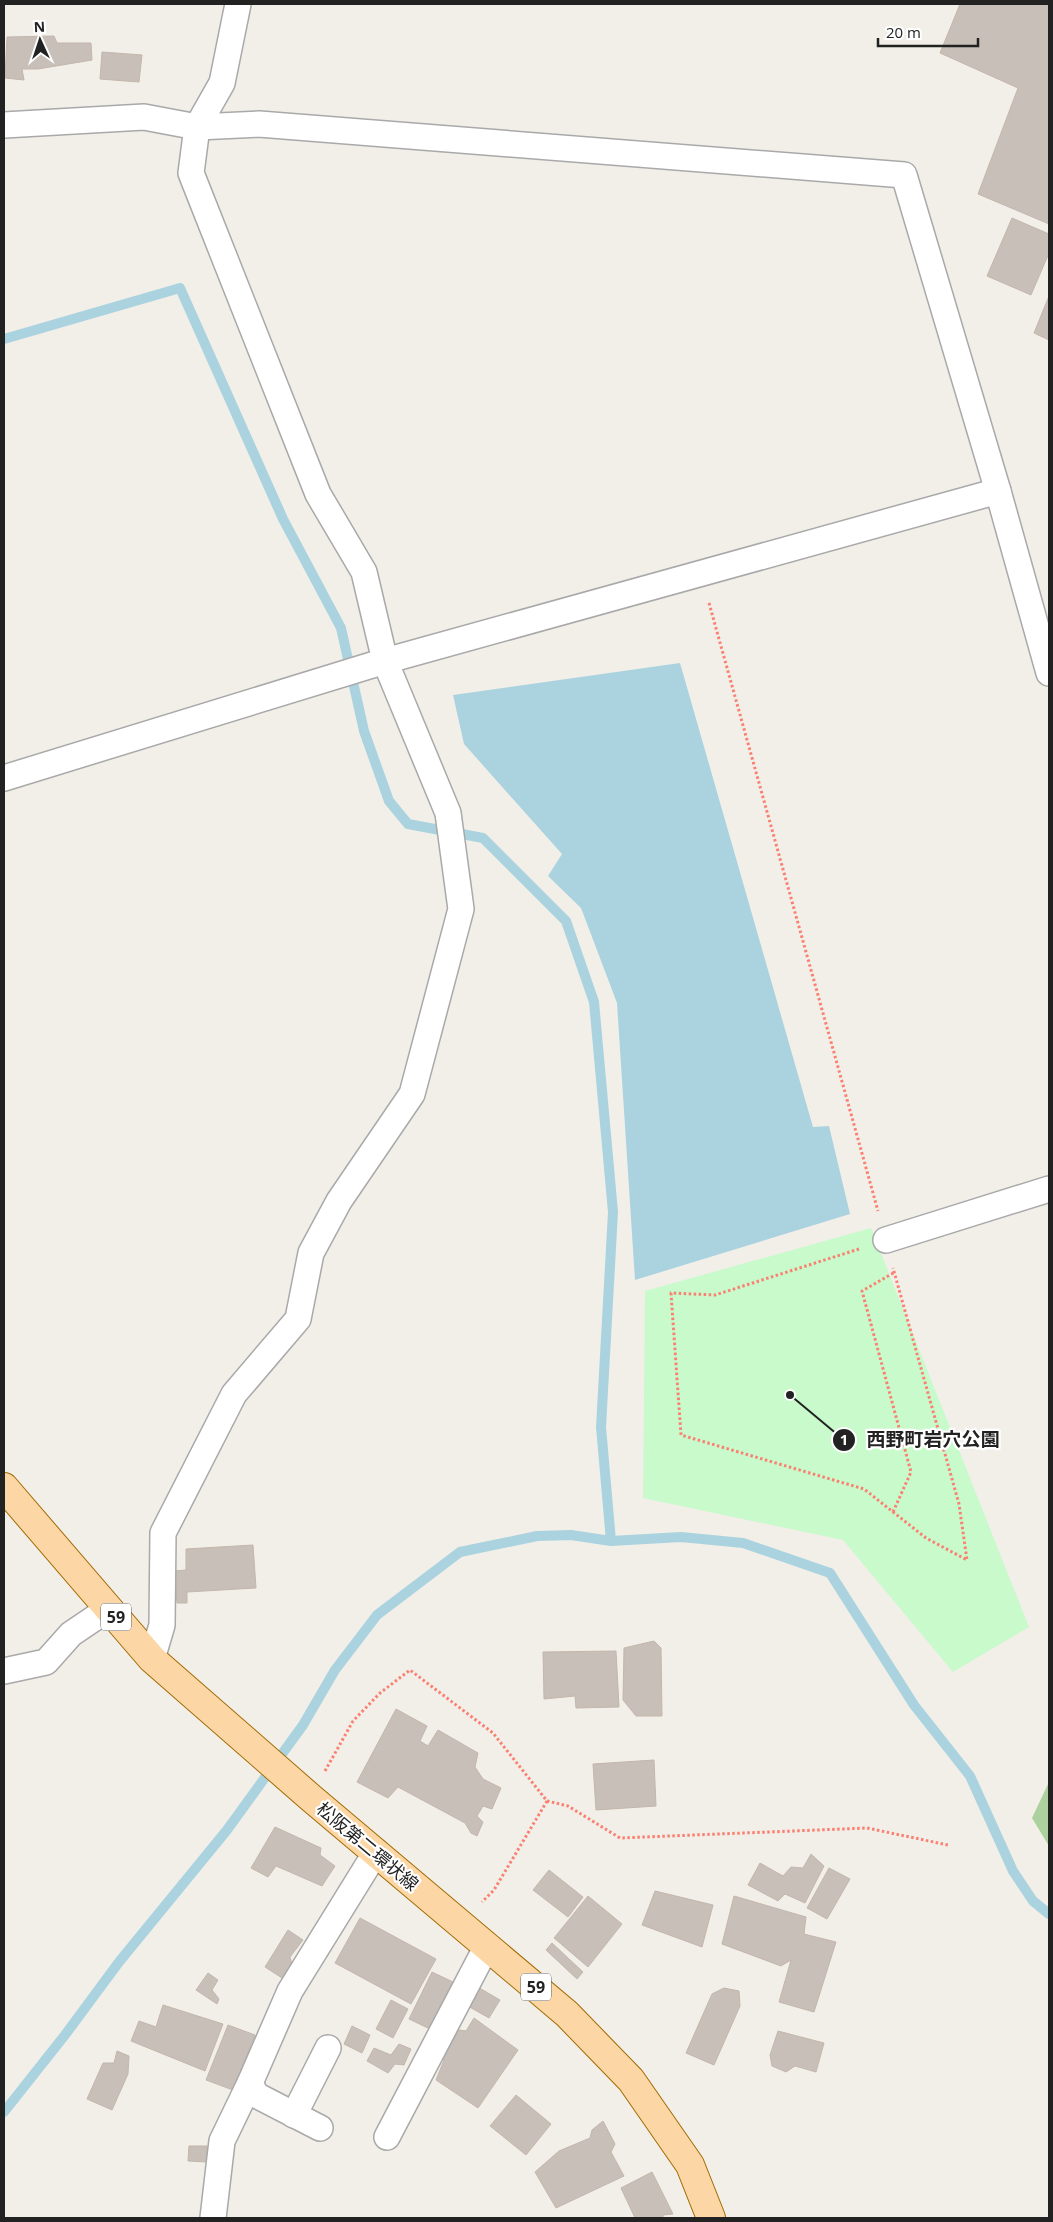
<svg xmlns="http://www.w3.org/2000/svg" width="1053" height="2222" font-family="'Open Sans','Noto Sans JP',sans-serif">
<rect width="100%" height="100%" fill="#f2efe9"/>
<path fill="#add19e" d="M1049,1782v64l-17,-28z"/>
<path fill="#c8facc" d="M871,1228l158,399 -76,45 -110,-132 -200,-42 2,-207z"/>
<path fill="#aad3df" d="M680,663l133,464 16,-1 21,88 -215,66 -18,-277 -36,-95 -33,-32 14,-22 -98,-110 -11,-49z"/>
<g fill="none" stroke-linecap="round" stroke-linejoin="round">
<g stroke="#aad3df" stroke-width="10">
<path d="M4,339l176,-51 103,231 58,109 23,103 25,70 19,23 75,14 83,83 28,81 19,210 -12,215 10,114 70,-4 62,6 87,30 84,132 56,71 43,95 20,30 16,13"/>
<path d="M4,2112l61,-77 54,-73 108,-132 76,-105 32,-55 42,-55 83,-63 77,-16 34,-1 40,6"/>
</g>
</g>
<g fill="#c7bfb8" stroke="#c4b6ab">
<path d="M960,4h89v220l-71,-30 40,-106 -78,-35z"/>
<path d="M54,36l3,7h34l1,17 -54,9h-16l2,11 -19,-2 2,-41z"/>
<path d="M102,52l40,3 -3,27 -39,-3z"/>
<path d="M1012,218l37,16v19l-18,42 -44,-19z"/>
<path d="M1049,296v44l-15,-7z"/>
<path d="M253,1545l3,43 -69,4v11h-10l-3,-32 12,-1v-21z"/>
<path d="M654,1641l7,7 1,68h-26l-13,-16 1,-52z"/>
<path d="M616,1651l3,56 -43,1 -1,-12 -31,3 -1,-47z"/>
<path d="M396,1709l31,17 -7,15 8,5 10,-16 40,23 -3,14 8,12 18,9 -9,21 -9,-3 -6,10 6,6 -6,14 -6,-3 -6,-10 -67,-36 -10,11 -31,-16z"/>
<path d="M654,1760l2,46 -60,4 -3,-46z"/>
<path d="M275,1827l46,21 -1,7 15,11 -13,20 -46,-20 -8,11 -17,-9z"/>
<path d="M811,1854l13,12 -19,37 -20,-9 -7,7 -30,-16 12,-22 23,13 8,-9 12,1z"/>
<path d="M829,1868l21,11 -23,40 -20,-11z"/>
<path d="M549,1870l34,27 -15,20 -35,-27z"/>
<path d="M655,1891l58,14 -11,42 -60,-22z"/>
<path d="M588,1896l34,28 -34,43 -34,-29z"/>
<path d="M734,1896l72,21 -2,17 32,8 -22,70 -35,-10 12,-42 -10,6 -59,-22z"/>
<path d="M360,1918l76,41 -25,45 -76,-41z"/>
<path d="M288,1930l15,10 -13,17 2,8 -10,13 -17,-11z"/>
<path d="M552,1943l31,29 -6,7 -31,-29z"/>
<path d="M432,1972l21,10 -23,47 -21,-10z"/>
<path d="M208,1973l10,7 -6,10 7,9 -2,5 -21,-14z"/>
<path d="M476,1986l24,14 -11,18 -23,-13z"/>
<path d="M724,1988l15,3 1,15 -26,59 -28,-12 26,-59z"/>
<path d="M391,2000l17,9 -15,29 -17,-9z"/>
<path d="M163,2005l60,19 -18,47 -74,-30 8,-20 17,6z"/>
<path d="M474,2018l44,32 -40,58 -42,-28 8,-20 -3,-5 12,-26 13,2z"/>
<path d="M228,2025l27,10 -22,55 -27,-10z"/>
<path d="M352,2026l18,9 -8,18 -18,-9z"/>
<path d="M778,2031l46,12 -8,29 -21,-6 -9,6 -14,-6 -2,-11z"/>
<path d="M399,2044l12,5 -7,16 -9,-1 -7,9 -21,-12 7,-13 17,7z"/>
<path d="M117,2051l12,5 -1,18 -16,36 -25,-11 16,-36h11z"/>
<path d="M516,2095l35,29 -25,31 -36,-29z"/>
<path d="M603,2121l12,23 -4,8 13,24 -68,32 -21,-36 24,-21 31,-13 2,-8z"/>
<path d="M189,2146h18v16l-19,-1z"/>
<path d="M652,2172l21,42 -10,1v3h-28l-14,-30z"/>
</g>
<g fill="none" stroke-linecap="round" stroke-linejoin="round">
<defs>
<g id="street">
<path d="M4,125l140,-8 53,10 62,-3 645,51 94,316 51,182"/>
<path d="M4,778l381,-117 613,-170"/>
<path d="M886,1240l163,-51"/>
<path d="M152,1659l10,-34 1,-92 71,-139 64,-75 13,-66 28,-52 73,-107 49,-185 -13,-96 -63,-152 -21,-89 -46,-78 -127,-321 6,-46 25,-44 16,-79"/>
<path d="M4,1671l42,-9 25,-28 37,-25"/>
<path d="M250,2083l6,12 64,33"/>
<path d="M294,2115l34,-67"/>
<path d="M387,2137l100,-191"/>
<path d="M213,2218l9,-77 28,-58 40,-92 86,-139"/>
</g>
<path id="primary" d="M4,1487l148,172 159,139 256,216 64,66 59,85 21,53"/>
</defs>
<use href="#street" stroke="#a9a9a9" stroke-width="28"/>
<use href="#primary" stroke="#a06b00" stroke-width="30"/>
<g stroke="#fa8072" stroke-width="3" stroke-dasharray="2.5 2.5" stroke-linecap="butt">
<path d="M709,603l169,608"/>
<path d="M859,1249l-144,46 -44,-2 10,142 183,54 62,49 41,22 -8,-56 -66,-236"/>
<path d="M893,1512l18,-40 -49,-181 33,-19"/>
<path d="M325,1771l28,-50 27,-28 30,-23 83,63 54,68 -53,89 -12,12"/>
<path d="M547,1801l21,5 52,32 247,-10 81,17"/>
</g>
<use href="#street" stroke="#fff" stroke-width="25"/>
<use href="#primary" stroke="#fcd6a4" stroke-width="28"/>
</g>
<g text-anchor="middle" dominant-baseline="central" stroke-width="4.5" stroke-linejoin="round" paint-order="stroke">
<g fill="#fff" stroke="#646464" stroke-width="1">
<rect x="101" y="1603.5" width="30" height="27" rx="4"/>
<rect x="521" y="1973.5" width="30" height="27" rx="4"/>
</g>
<g font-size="16" font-weight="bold" fill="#222">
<text x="116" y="1617">59</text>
<text x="536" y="1987">59</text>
</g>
<g font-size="18" fill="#222" stroke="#fff">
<text transform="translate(368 1846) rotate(40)">松阪第二環状線</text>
</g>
</g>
<path fill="none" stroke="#222" stroke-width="2" d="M790 1395L844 1440"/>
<g fill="#222" stroke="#fff" stroke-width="2">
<circle cx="790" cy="1395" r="5"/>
<circle cx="844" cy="1440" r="12"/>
</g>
<g font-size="15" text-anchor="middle" font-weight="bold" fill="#fff">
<text x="844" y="1445">1</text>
</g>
<g font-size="19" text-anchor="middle" font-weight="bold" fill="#222" stroke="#fff" stroke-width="4.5" stroke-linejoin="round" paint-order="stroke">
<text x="933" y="1446">西野町岩穴公園</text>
</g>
<rect width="1053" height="2222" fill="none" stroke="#222222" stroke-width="10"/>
<g transform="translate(40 40) rotate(357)" stroke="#ffffff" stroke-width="4" paint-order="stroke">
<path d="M0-4L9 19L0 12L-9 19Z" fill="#222222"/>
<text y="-8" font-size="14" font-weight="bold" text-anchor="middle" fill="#222222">N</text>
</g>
<path d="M878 38v8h100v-8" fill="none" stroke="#222222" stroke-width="2.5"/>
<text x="886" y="38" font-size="15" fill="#222222" stroke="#ffffff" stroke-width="4" paint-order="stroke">20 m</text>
</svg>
